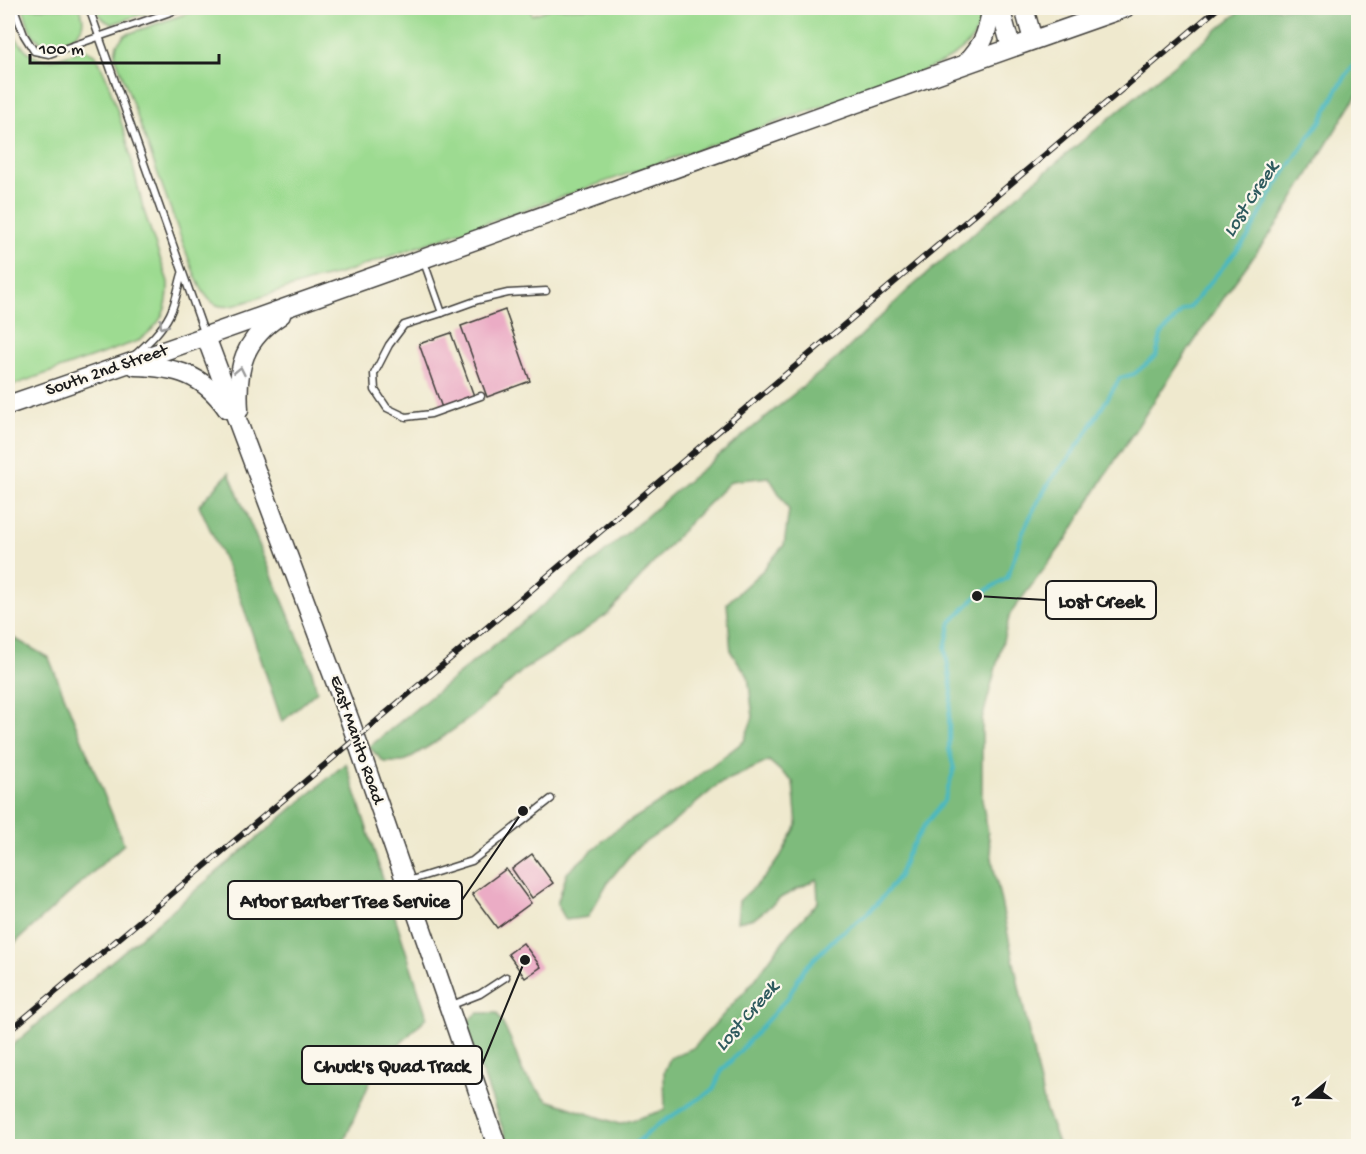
<svg xmlns="http://www.w3.org/2000/svg" width="1366" height="1154" font-family="'Gochi Hand',sans-serif">
<rect width="100%" height="100%" fill="#fbf7ec"/>
<filter id="ink" filterUnits="userSpaceOnUse"><feTurbulence type="fractalNoise" baseFrequency=".0167" numOctaves="2"/><feDisplacementMap in="SourceGraphic" scale="12" xChannelSelector="R" yChannelSelector="G"/><feConvolveMatrix kernelMatrix="1 2 1 2 8 2 1 2 1" color-interpolation-filters="sRGB"/></filter>
<filter id="wash" filterUnits="userSpaceOnUse"><feTurbulence type="fractalNoise" baseFrequency=".008" numOctaves="4" result="noise"/><feDisplacementMap in="SourceGraphic" scale="24" xChannelSelector="R" yChannelSelector="G"/><feGaussianBlur stdDeviation="1.35" result="paint"/><feColorMatrix in="noise" values="0 0 0 0 0 0 0 0 0 0 0 0 0 0 0 0 0 1.4 0 .05"/><feComposite in="paint" operator="in"/></filter>
<g filter="url(#wash)">
<rect width="100%" height="100%" fill="#efe9ce"/>
<g fill="#9ddb91" stroke="#5c7c56" stroke-width="1.5">
<path d="M23,8h57c2,5 4,12 2,18 -7,17 -38,24 -49,9 -5,-7 -7,-19 -10,-27z"/>
<path d="M96,8h66l-50,16c-9,-3 -12,-8 -16,-16z"/>
<path d="M202,8h328l2,7 20,-7h431c-2,39 -35,52 -67,66l-577,200 -25,6 -78,25c-6,1 -13,3 -19,0 -15,-7 -22,-31 -28,-45l-74,-205 2,-11 8,-9z"/>
<path d="M8,30c7,6 12,14 19,21 17,17 38,4 58,-2l11,6 11,24 19,58 17,71 25,74c1,28 -7,43 -30,59l-130,46z"/>
</g>
<g fill="#7ebb7b" stroke="#4d6c4c" stroke-width="1.5">
<path d="M1244,8h114v85l-77,126 -47,64 -74,109 -55,84 -39,64 -56,74 -28,106v79l12,70 51,239 14,38h-550l-39,-107 -2,-18 10,-8h19l13,25 13,35 24,27 72,24 46,-14 -1,-38 6,-14 23,-10 61,-67 35,-48 29,-31 -1,-23 -35,18 -27,21 -18,4 2,-21 26,-24 15,-20 17,-32 -4,-43 -24,-21 -50,23 -51,43 -33,22 -27,33 -20,35 -22,3 -9,-16 10,-31 47,-42 67,-42 63,-48 9,-24 -5,-41 -17,-24 -4,-49 35,-32 22,-26 5,-35 -20,-33 -38,4 -41,41 -82,92 -45,31 -40,25 -50,46 -39,27 -31,19h-19l-15,-15 178,-145 131,-113 162,-133 67,-65 106,-92 141,-118z"/>
<path d="M229,473l82,195 6,23 -35,31 -44,-131 -39,-86z"/>
<path d="M8,623l4,14 37,21 75,186 -116,105z"/>
<path d="M346,763l81,254 -51,51 -34,78h-334v-97z"/>
</g>
<g fill="none" stroke-linecap="round" stroke-linejoin="round">
<path stroke="#49b8c1" stroke-width="4" d="M632,1146l27,-22 54,-34 9,-20 9,-9 58,-65 14,-26 34,-34 25,-18 16,-15 21,-27 8,-22 17,-28 20,-25 10,-32 -5,-20v-32l3,-26 -7,-43 6,-26 26,-26 30,-18 16,-46 12,-25 15,-26 18,-22 16,-22 36,-59 14,-4 22,-18 5,-21 21,-24 7,-3 59,-71 26,-48 30,-45 18,-25 16,-31 20,-30"/>
</g>
<g id="blocks">
<g fill="#ebacc5">
<path d="M505,310l25,71 -43,16 -26,-71z"/>
<path d="M451,333l23,63 -32,12 -23,-64z"/>
<path d="M532,854l21,29 -21,15 -20,-29z"/>
<path d="M506,869l25,34 -34,25 -25,-34z"/>
<path d="M523,943l18,24 -16,11 -17,-24z"/>
</g>
</g>
</g>
<g filter="url(#ink)">
<use href="#blocks" fill-opacity="0" stroke="#3c3b37" stroke-width="1.5"/>
<g fill="none" stroke-linecap="round" stroke-linejoin="round">
<defs>
<g id="lane">
<path d="M14,8l10,27 10,16 15,3 133,-46"/>
<path d="M89,8l116,327"/>
<path d="M8,17l8,-3"/>
<path d="M424,262l18,51 -38,12 -15,20 -15,29 1,16 12,18 19,9 25,-3 50,-18"/>
<path d="M442,313l36,-13 30,-7 38,-2"/>
<path d="M136,354c13,-12 26,-24 34,-40 6,-12 8,-27 12,-40"/>
<path d="M408,881l64,-20 79,-62"/>
<path d="M452,1005l28,-11 26,-17"/>
</g>
<g id="secondary">
<path d="M1000,8l11,39"/>
<path d="M1024,8l9,32"/>
<path d="M967,62c19,-21 19,-28 25,-54"/>
<path d="M206,337l144,384 147,425"/>
<path d="M135,366c41,1 68,8 92,43"/>
<path d="M8,405c374,-128 744,-267 1117,-397"/>
<path d="M239,410c-3,-43 5,-71 42,-95"/>
</g>
</defs>
<use href="#lane" stroke="#3c3b37" stroke-width="9"/>
<use href="#secondary" stroke="#3c3b37" stroke-width="21"/>
<use href="#lane" stroke="#fff" stroke-width="6"/>
<use href="#secondary" stroke="#fff" stroke-width="18"/>
<defs>
<path id="rail" d="M8,1032l358,-302 852,-722"/>
</defs>
<use href="#rail" stroke="#1c1c1c" stroke-width="6"/>
<use href="#rail" stroke="#fbf7ec" stroke-width="4" stroke-dasharray="11" stroke-linecap="butt"/>
</g>
<defs><path id="oneway-chevron" d="M-2-3.5L2.5 0L-2 3.5" fill="none" stroke-width="1.6" stroke-linecap="round" stroke-linejoin="round" transform="scale(1.5)"/></defs>
<g stroke="#999">
<use href="#oneway-chevron" transform="translate(163 325) rotate(125)"/>
<use href="#oneway-chevron" transform="translate(240 371) rotate(-78)"/>
</g>
</g>
<g text-anchor="middle" dominant-baseline="central" stroke-width="4.5" stroke-linejoin="round" paint-order="stroke">
<g font-size="18" fill="#1c1c1c" stroke="#fbf7ec">
<text transform="translate(107 371) rotate(-19)">South 2nd Street</text>
<text transform="translate(356 740) rotate(71)">East Manito Road</text>
</g>
<g font-size="20" font-style="italic" fill="#2e5a5e" stroke="#fbf7ec">
<text transform="translate(1252 200) rotate(-57)">Lost Creek</text>
<text transform="translate(748 1017) rotate(-49)">Lost Creek</text>
</g>
</g>
<path fill="none" stroke="#1c1c1c" stroke-width="2" d="M977 596L1046 600M523 811L462 900M525 960L482 1065"/>
<g fill="#1c1c1c" stroke="#fbf7ec" stroke-width="2">
<circle cx="977" cy="596" r="6"/>
<circle cx="523" cy="811" r="6"/>
<circle cx="525" cy="960" r="6"/>
</g>
<g fill="#fbf7ec" stroke="#1c1c1c" stroke-width="2">
<rect x="1046" y="581" width="110" height="38" rx="6"/>
<rect x="228" y="881" width="234" height="38" rx="6"/>
<rect x="302" y="1046" width="180" height="38" rx="6"/>
</g>
<g font-size="20" text-anchor="middle" font-weight="bold" fill="#1c1c1c">
<text x="1101" y="607">Lost Creek</text>
<text x="345" y="907">Arbor Barber Tree Service</text>
<text x="392" y="1072">Chuck's Quad Track</text>
</g>
<rect width="1366" height="1154" fill="none" stroke="#fbf7ec" stroke-width="30"/>
<g transform="translate(1309 1097) rotate(251)" stroke="#fbf7ec" stroke-width="4.5" paint-order="stroke">
<path d="M0-4.5L10 22L0 15L-10 22Z" fill="#1c1c1c"/>
<text y="-9" font-size="16" font-weight="bold" text-anchor="middle" fill="#1c1c1c">N</text>
</g>
<path d="M30 54v9h189v-9" fill="none" stroke="#1c1c1c" stroke-width="3"/>
<text x="39" y="54" font-size="18" fill="#1c1c1c" stroke="#fbf7ec" stroke-width="4.5" paint-order="stroke">100 m</text>
</svg>
